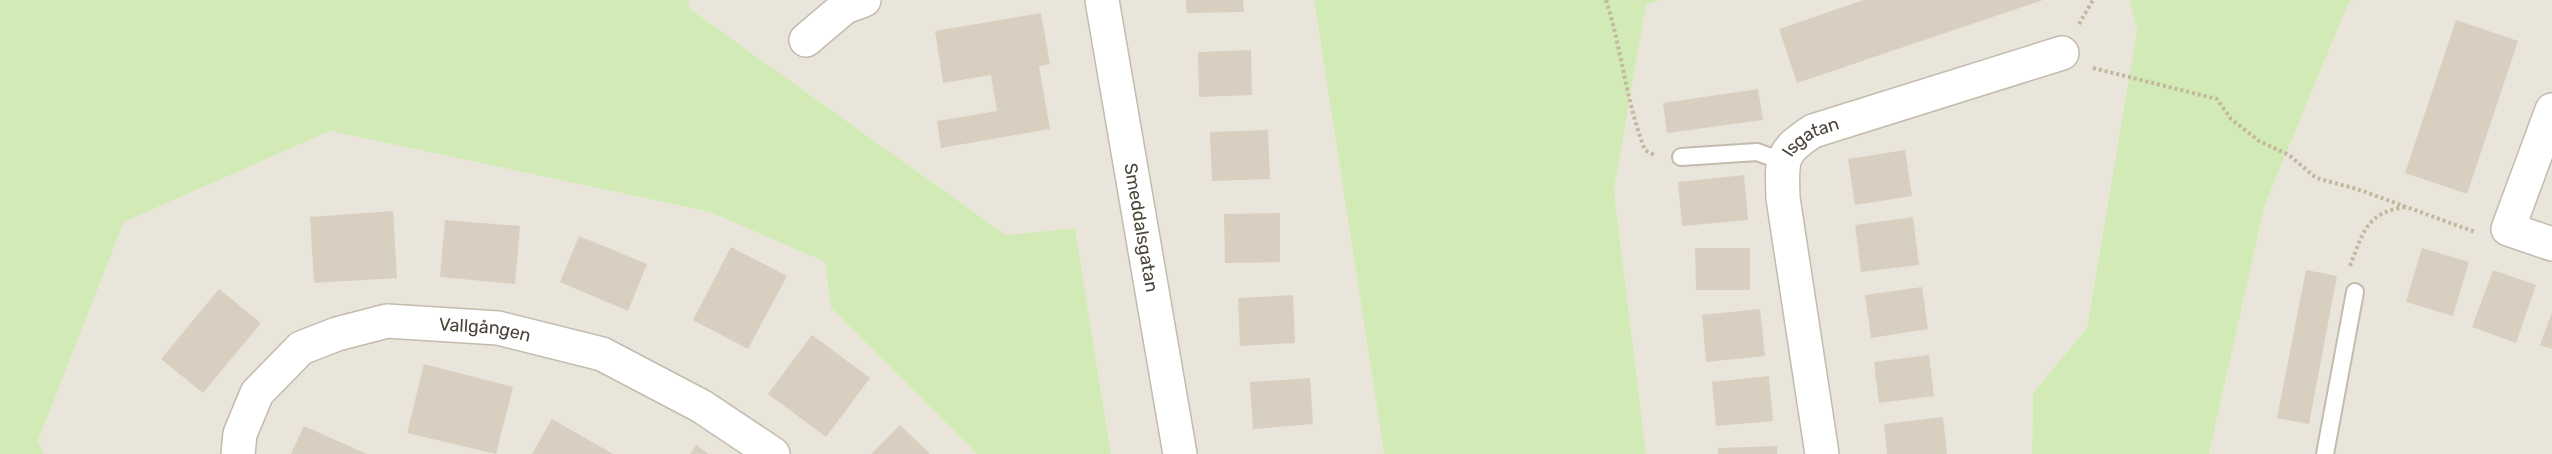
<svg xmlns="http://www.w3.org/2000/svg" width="2552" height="454" font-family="Rubik,sans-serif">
<rect width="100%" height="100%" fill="#f6f3ec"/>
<g fill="#eae5da">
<path d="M688,0h626l70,454h-273l-36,-226 -69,7 -316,-226z"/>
<path d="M1660,0h469l8,31 -50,297 -54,65 -1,61h-386l-32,-264 32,-186z"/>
<path d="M2356,0h196v454h-343l56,-250 84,-202z"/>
<path d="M330,131l380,81 115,50 6,46 146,146h-933l-6,-13 86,-219z"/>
</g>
<g fill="#d2eab5">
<path d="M0,0h688l2,9 316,226 69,-7 36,226h-134l-146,-146 -6,-46 -115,-50 -380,-81 -206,91 -86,219 6,13h-44z"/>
<path d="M1314,0h346l-14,5 -32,185 32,264h-262z"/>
<path d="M2129,0h227l-7,2 -84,202 -56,250h-177l1,-61 54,-65 50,-297z"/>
</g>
<g fill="#d8cfc1">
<path d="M1186,0h57l1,12 -57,1z"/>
<path d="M1864,0h179l-246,83 -18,-54z"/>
<path d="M1041,13l9,51 -11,2 11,63 -109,19 -4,-27 60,-10 -6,-36 -48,8 -8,-52z"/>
<path d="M2456,20l62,21 -51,153 -62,-21z"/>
<path d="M1251,50l1,45 -53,2 -1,-45z"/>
<path d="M1758,89l5,31 -96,13 -4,-30z"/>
<path d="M1268,130l2,49 -58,2 -2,-49z"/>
<path d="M1905,150l7,46 -57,9 -7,-46z"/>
<path d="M1744,175l4,45 -66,6 -4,-44z"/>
<path d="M393,211l4,67 -83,5 -4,-66z"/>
<path d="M1280,213v49l-55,1 -1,-49z"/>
<path d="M1913,217l6,48 -58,7 -6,-47z"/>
<path d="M445,220l75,6 -5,58 -75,-7z"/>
<path d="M579,236l68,28 -19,47 -68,-29z"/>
<path d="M731,247l56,29 -39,73 -55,-29z"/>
<path d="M1695,248h55v42h-54z"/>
<path d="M2422,248l47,14 -16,54 -47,-14z"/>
<path d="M2306,270l31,6 -28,148 -32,-6z"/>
<path d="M2493,270l43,15 -20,58 -44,-16z"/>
<path d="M1922,287l6,42 -57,9 -6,-43z"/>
<path d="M219,289l42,34 -58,70 -42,-34z"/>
<path d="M1293,295l2,48 -55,3 -2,-48z"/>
<path d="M1760,309l5,47 -59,6 -4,-47z"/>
<path d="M2552,312v37l-12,-4z"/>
<path d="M812,335l58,43 -44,59 -58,-43z"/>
<path d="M1929,355l5,41 -55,7 -5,-41z"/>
<path d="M424,364l89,23 -17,67 -89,-21z"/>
<path d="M1769,376l4,45 -57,5 -4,-44z"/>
<path d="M1310,378l3,46 -60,5 -3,-47z"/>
<path d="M1943,417l4,37h-60l-3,-30z"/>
<path d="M552,419l61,35h-81z"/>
<path d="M900,425l30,29h-59z"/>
<path d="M304,426l63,28h-76z"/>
<path d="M696,445l13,9h-19z"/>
<path d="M1777,446v8h-59v-6z"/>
</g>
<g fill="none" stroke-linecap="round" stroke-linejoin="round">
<defs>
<g id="lane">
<path d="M1681,157l76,-5 25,9"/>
<path d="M2325,454l30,-162"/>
</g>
<g id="street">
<path id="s1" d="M1102,0l78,454"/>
<path d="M806,40l39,-33 19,-7"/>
<path d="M2552,110l-44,119 44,15"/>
<path id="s2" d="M238,454l2,-20 17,-41 44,-45 36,-14 50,-13 111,7 104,26 99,52 72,48"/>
<path id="s3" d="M1822,454l-39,-256c-1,-38 -4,-45 30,-67l249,-78"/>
</g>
</defs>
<use href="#lane" stroke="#c2bbae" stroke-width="20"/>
<use href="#street" stroke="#c2bbae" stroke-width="36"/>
<g stroke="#c4b79f" stroke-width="4" stroke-dasharray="3 3" stroke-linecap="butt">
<path d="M1606,0c16,50 20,102 39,150l11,6"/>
<path d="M2079,24l14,-24"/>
<path d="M2093,68l124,31 14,20 28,22 30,14 27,23 41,11 118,43"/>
<path d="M2350,266c13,-33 16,-54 56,-59"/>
</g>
<use href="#lane" stroke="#fff" stroke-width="16"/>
<use href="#street" stroke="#fff" stroke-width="33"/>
</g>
<g text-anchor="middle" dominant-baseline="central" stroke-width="6" stroke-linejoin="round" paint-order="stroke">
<g font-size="18" fill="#4b4439" stroke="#fff">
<text stroke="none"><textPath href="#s3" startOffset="334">Isgatan</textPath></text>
<text stroke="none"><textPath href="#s1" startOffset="231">Smeddalsgatan</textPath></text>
<text stroke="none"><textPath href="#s2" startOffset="316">Vallgången</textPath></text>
</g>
</g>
</svg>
